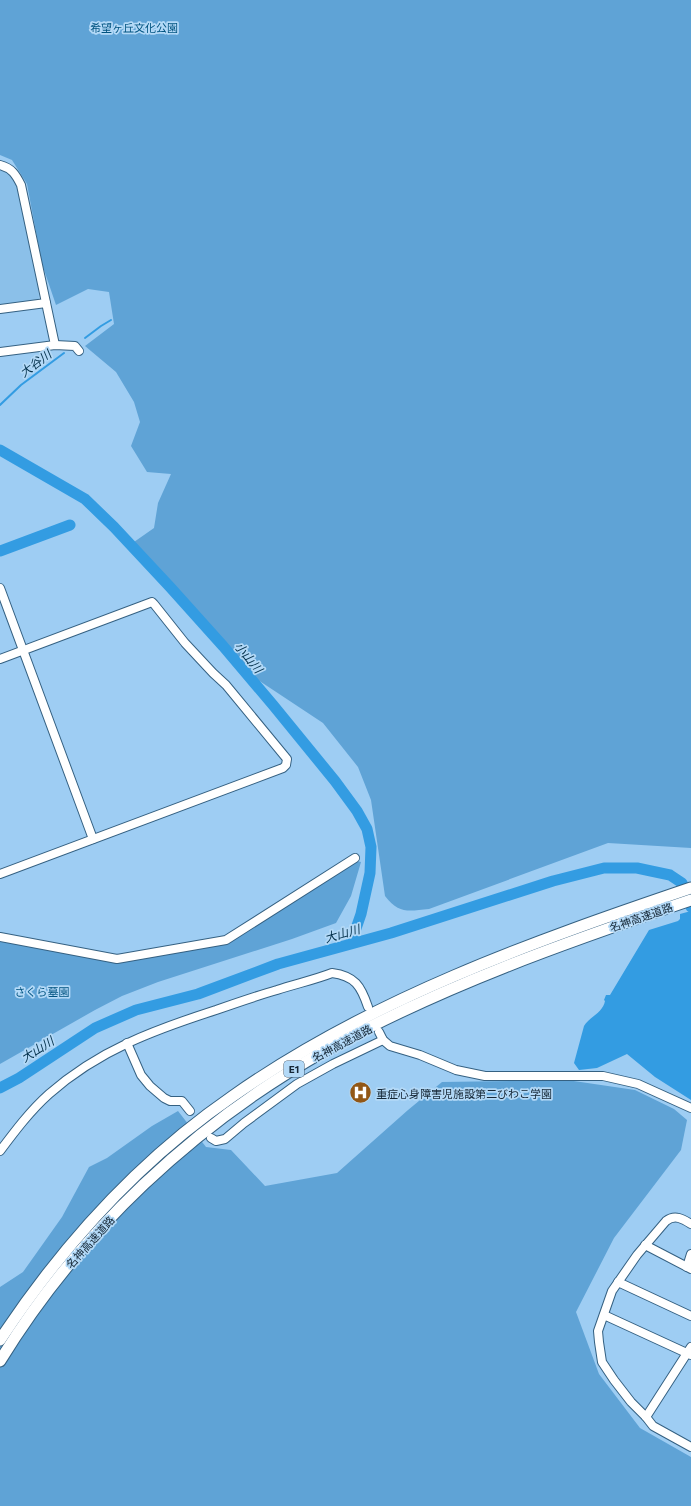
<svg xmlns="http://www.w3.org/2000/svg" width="691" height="1506" font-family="Commissioner,'Noto Sans JP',sans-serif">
<rect width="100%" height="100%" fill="#9ecdf3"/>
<path fill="#8bc0e9" d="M0,168l11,7 7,11 20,94 1,21 -39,5z"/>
<g fill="#5fa3d6">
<path d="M0,0h691v848l-83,-5 -179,66c-21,2 -30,5 -44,-13l-14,-96 -13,-33 -35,-44 -68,-45 -121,-136 20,-14 4,-25 13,-29 -24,-2 -16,-26 9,-24 -6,-20 -18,-30 -31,-26 29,-22 -5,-32 -21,-3 -32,16 -14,-41 -15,-80 -15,-24 -12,-5z"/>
<path d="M357,861l4,1 -10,34 -15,27 -44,16 -134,43 -36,14 -27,14 -95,54v-124l119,22 108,-20z"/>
<path d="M567,1080l68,10 39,19 13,11 -6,30 -67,88 -38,74 23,62 41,54 51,29v49h-691v-219l23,-15 39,-55 27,-50 18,-9 45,-32 26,-15 28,36 25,3 34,36 72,-13 71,-63 34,-28z"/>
</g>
<path fill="#339ce2" d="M691,911v189l-36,-23 -28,-23 -30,14 -18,2 -5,-7 10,-37c5,-9 19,-13 21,-25l-1,-1 2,-5h4l39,-65 29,-9 2,-2v-5z"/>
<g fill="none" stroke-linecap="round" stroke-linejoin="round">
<g stroke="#339ce2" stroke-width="2">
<path d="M85,338l16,-12 10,-6"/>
<path d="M0,405l21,-20 43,-32"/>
</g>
<g stroke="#339ce2" stroke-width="11">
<path d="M0,450l85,49 29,28 56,60 53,59 50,59 62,76 22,30 10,18 4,18 -1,26 -9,41 -10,29"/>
<path d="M0,551l70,-26"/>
<path d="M0,1088l19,-10 76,-50 41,-18 62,-16 80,-30 113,-31 162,-52 51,-13h33l14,3 19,4 12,8 9,24"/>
</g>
<defs>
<g id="minor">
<path d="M0,165c12,3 16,10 21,20l34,160"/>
<path d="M0,309l46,-6"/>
<path d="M0,352l55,-7 20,1 4,5"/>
<path d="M0,588l93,251"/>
<path d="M0,659l152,-57 2,2 31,39 28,30 13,12 61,74 -1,6 -3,3 -283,106"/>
<path d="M0,937l117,22 109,-19 129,-82"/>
<path d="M379,1032l4,8 7,6 30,9 36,15 29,6h118l35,8 53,24"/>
<path d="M127,1043l14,32 9,11 14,12 6,3h12l8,10"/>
<path d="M211,1138l5,3 9,-2 19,-16 53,-39 36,-20 50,-24"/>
<path d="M0,1151c15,-20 30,-40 49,-57 50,-44 105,-64 167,-84 20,-7 40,-14 61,-20 18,-6 37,-10 55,-17 23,3 29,13 36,34"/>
<path d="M691,1224c-8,-5 -16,-10 -25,-3l-29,34 -25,36 -14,40 1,11 3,20 12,18 17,22 15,15 7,9 38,21"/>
<path d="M645,1245l46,24"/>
<path d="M687,1267l4,-13"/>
<path d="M618,1282l73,34"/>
<path d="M604,1315l87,40"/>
<path d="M646,1417l45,-70"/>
</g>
<g id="highway">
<path d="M0,1340c62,-94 140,-180 233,-244 138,-97 299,-154 458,-208"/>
<path d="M0,1361c79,-129 195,-238 328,-312 114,-63 239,-107 363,-149"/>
</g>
</defs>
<use href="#minor" stroke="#356182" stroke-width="10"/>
<use href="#highway" stroke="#356182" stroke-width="13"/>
<use href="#minor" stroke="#fff" stroke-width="8"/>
<use href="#highway" stroke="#fff" stroke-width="11"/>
</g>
<defs>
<symbol id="hospital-disc" viewBox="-11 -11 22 22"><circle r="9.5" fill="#925716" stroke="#b3d9f7"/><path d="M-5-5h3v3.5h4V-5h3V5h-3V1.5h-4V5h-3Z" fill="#fff"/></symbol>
</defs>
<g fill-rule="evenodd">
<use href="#hospital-disc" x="348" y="1080" width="25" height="25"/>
</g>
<g text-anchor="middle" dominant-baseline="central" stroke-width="3.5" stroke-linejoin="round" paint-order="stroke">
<rect fill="#b3d9f7" stroke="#445c70" stroke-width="1" x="284" y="1061" width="20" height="16" rx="3"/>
<g font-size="10" font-weight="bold" fill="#152736">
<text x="294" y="1069">E1</text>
</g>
<g font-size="11" fill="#005380" stroke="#b3d9f7">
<text x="134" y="27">希望ヶ丘文化公園</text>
<text x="42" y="991">さくら墓園</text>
</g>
<g font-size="11" fill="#152736" stroke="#b3d9f7">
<text transform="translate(641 917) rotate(-19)">名神高速道路</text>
<text transform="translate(342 1043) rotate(-28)">名神高速道路</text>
<text transform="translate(90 1242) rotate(-48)">名神高速道路</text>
</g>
<g font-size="11" fill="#152736" stroke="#b3d9f7" text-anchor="start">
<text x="376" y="1093">重症心身障害児施設第二びわこ学園</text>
</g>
<g font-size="12" font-style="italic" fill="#03304b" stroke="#b3d9f7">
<text transform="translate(35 363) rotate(-37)">大谷川</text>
<text transform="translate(249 657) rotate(51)">小山川</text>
<text transform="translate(342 933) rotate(-16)">大山川</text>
<text transform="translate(37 1049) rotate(-32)">大山川</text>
</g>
</g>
</svg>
